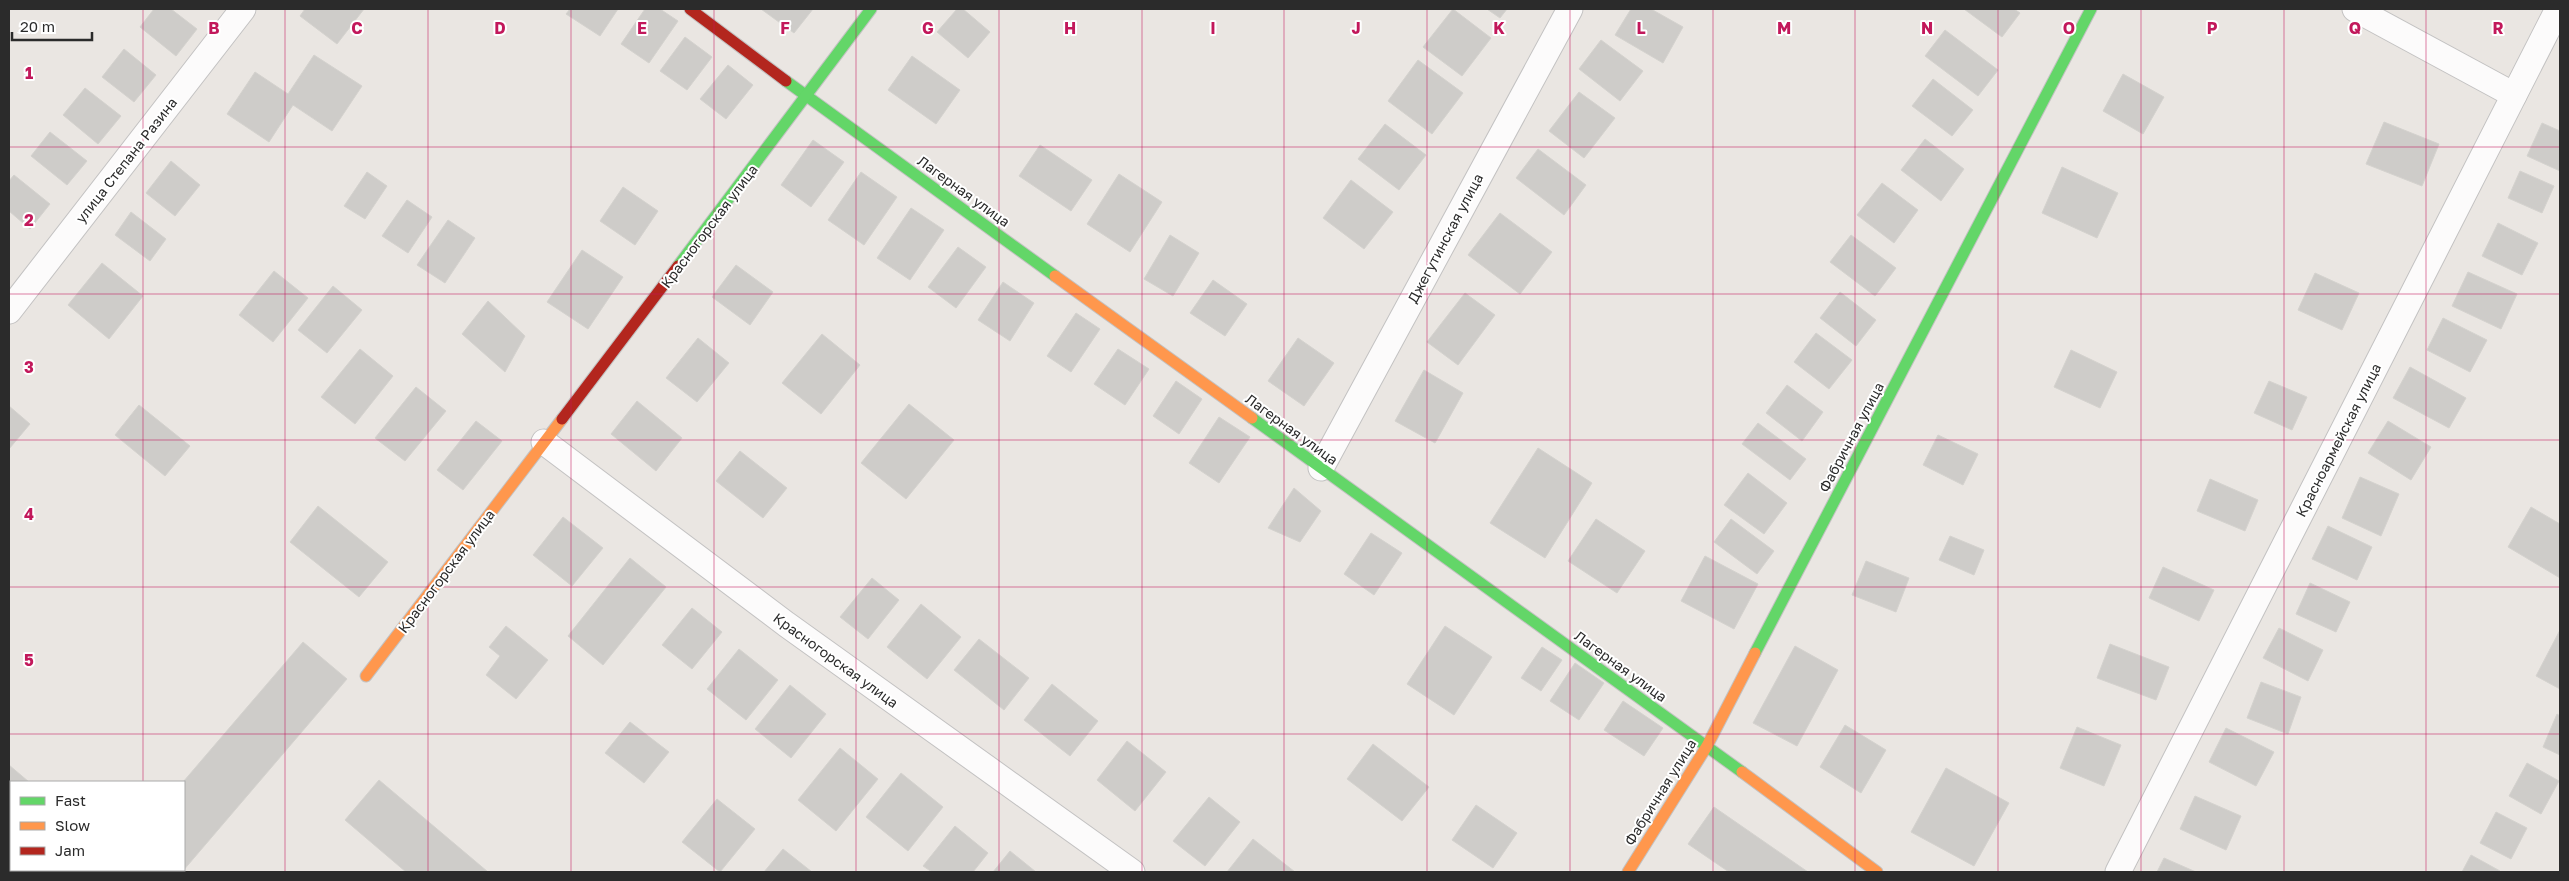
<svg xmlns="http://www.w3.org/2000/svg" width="2569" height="881" font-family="'Golos Text',sans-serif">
<rect width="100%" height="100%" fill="#eae6e2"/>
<g fill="#ceccc9" stroke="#d4d2ce">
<path d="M154,9h17l26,20 -21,27 -36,-29z"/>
<path d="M305,9h59l-27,35 -37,-28z"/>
<path d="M570,9h48l-18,27 -34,-22z"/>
<path d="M645,9h15l18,12 -29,42 -28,-19z"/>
<path d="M761,9h52l-19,24z"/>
<path d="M957,9h6l27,23 -22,26 -31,-26z"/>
<path d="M1453,9l38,29 -29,38 -39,-29z"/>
<path d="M1487,9h20l-7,9z"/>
<path d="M1631,9h20l32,18 -20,36 -48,-28z"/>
<path d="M1964,9h50l6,4 -18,24z"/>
<path d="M1945,30l53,40 -20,26 -53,-40z"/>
<path d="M685,37l27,20 -25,33 -27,-19z"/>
<path d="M1601,40l42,31 -23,30 -41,-32z"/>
<path d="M124,49l32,26 -22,27 -32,-25z"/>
<path d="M314,55l48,31 -30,45 -39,-26 -24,37 -42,-28 28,-42 33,22z"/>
<path d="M912,56l48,34 -24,34 -48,-34z"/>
<path d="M1418,60l45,33 -31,41 -44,-33z"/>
<path d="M728,65l25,20 -27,34 -26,-20z"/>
<path d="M2123,74l41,23 -21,37 -40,-23z"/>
<path d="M1933,79l40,31 -21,26 -40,-30z"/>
<path d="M85,88l36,28 -23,28 -35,-29z"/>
<path d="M1579,92l36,26 -31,40 -35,-27z"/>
<path d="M2384,122l55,22 -17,42 -56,-22z"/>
<path d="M2542,123l18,8v40l-33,-15z"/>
<path d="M1385,124l41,31 -27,35 -41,-31z"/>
<path d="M50,132l37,29 -20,24 -36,-29z"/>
<path d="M1925,139l39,30 -23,32 -40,-31z"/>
<path d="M813,140l31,22 -33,45 -30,-22z"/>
<path d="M1040,145l52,35 -21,31 -52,-35z"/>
<path d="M1538,149l48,36 -22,30 -48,-37z"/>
<path d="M171,161l29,24 -25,31 -29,-23z"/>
<path d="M2062,167l56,26 -21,45 -55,-25z"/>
<path d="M2520,171l34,15 -12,27 -34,-15z"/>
<path d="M367,172l20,14 -22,33 -21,-13z"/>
<path d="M861,172l36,25 -33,48 -36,-25z"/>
<path d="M1119,174l43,28 -32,50 -43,-28z"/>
<path d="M14,175l36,29 -20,25 -21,-18v-30z"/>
<path d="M1351,180l42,32 -29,37 -41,-31z"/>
<path d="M1882,183l36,27 -24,33 -37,-28z"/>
<path d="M623,187l35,24 -23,34 -35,-24z"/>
<path d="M407,200l25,17 -24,36 -26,-17z"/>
<path d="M911,208l33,22 -34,50 -33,-22z"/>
<path d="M131,212l35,27 -16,22 -35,-26z"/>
<path d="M1500,213l52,39 -32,42 -52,-39z"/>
<path d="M448,220l27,18 -30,45 -28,-18z"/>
<path d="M2498,223l40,20 -16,32 -40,-19z"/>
<path d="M1170,235l29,18 -26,43 -29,-17z"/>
<path d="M1851,235l45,33 -21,28 -45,-34z"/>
<path d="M958,247l28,20 -30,41 -28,-21z"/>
<path d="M582,250l41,27 -35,52 -41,-27z"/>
<path d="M102,263l41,33 -34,43 -41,-34z"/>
<path d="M736,265l37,27 -23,33 -38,-28z"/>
<path d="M274,271l34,27 -35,44 -34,-27z"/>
<path d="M2468,272l49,22 -16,35 -49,-23z"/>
<path d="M2315,273l44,20 -17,37 -44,-20z"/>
<path d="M1213,280l34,24 -22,32 -35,-23z"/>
<path d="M1003,282l31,21 -24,38 -32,-21z"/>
<path d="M333,286l29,24 -35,43 -29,-23z"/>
<path d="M1840,292l36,28 -20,26 -36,-28z"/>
<path d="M1465,293l30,22 -37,50 -31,-23z"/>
<path d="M488,301l37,35 -20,36 -43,-38z"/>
<path d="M1076,313l24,16 -29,43 -24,-16z"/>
<path d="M2443,318l44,22 -17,32 -43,-22z"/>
<path d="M1816,333l36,27 -23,29 -35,-27z"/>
<path d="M822,334l38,31 -39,49 -39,-31z"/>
<path d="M698,338l31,25 -32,39 -31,-24z"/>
<path d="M1298,338l36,25 -30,43 -36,-25z"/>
<path d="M360,349l33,27 -38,48 -34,-27z"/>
<path d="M1118,349l31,20 -24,36 -31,-21z"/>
<path d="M2071,350l46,22 -17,36 -46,-21z"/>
<path d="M2410,367l56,31 -17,30 -56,-30z"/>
<path d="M1424,370l39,23 -28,50 -40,-22z"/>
<path d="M1176,381l26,18 -23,35 -26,-18z"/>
<path d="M2269,381l38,16 -15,33 -38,-17z"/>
<path d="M1787,385l36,27 -21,29 -36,-28z"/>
<path d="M416,387l30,24 -41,50 -30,-23z"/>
<path d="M637,401l45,37 -26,33 -45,-37z"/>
<path d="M909,404l45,36 -48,59 -45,-36z"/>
<path d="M139,405l51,41 -25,30 -50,-41z"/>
<path d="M9,406l21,18 -21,25z"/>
<path d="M1219,417l31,20 -31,46 -30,-20z"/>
<path d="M476,421l26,20 -39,49 -26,-20z"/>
<path d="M2388,421l43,26 -20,33 -43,-27z"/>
<path d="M1758,423l48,36 -16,21 -48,-36z"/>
<path d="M1938,435l40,19 -15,31 -40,-20z"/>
<path d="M1538,448l54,35 -47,75 -55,-35z"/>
<path d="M740,451l47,37 -24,30 -47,-37z"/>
<path d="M1748,473l39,30 -23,31 -40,-29z"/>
<path d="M2360,477l39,17 -18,42 -39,-18z"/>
<path d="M2210,479l48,21 -13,31 -48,-20z"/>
<path d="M1294,488l27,23 -21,31 -32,-14z"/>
<path d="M318,506l70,56 -29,35 -69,-55z"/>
<path d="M2531,507l29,17v54l-52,-31z"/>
<path d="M563,517l40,31 -31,38 -39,-31z"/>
<path d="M1596,519l49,32 -28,42 -49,-32z"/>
<path d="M1731,519l43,32 -17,23 -43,-32z"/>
<path d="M2328,526l44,21 -15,33 -45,-21z"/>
<path d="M1371,533l31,20 -28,42 -30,-21z"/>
<path d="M1950,536l34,14 -10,25 -35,-15z"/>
<path d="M1705,556l53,28 -24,45 -53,-28z"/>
<path d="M630,558l36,29 -63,78 -35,-29z"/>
<path d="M1866,561l43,17 -13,34 -44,-17z"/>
<path d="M2163,567l51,23 -15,31 -50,-23z"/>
<path d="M872,578l27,22 -31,39 -28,-22z"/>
<path d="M2310,583l40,19 -14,30 -40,-18z"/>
<path d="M921,604l40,33 -34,42 -40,-32z"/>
<path d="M692,608l30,24 -30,37 -30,-24z"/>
<path d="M506,626l42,34 -32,39 -30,-24 14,-19 -11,-9z"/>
<path d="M1445,626l47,31 -38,58 -47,-31z"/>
<path d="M2279,628l44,22 -15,31 -45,-23z"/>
<path d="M2560,630v59l-24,-13z"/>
<path d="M979,639l50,39 -25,32 -50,-40z"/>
<path d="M303,642l44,37 -165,193h-48l-3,-2h53l-1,-88z"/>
<path d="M2110,644l59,23 -13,33 -59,-22z"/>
<path d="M1795,646l43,24 -41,76 -44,-23z"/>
<path d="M1542,647l20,13 -21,31 -20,-13z"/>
<path d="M739,649l39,31 -32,40 -39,-31z"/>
<path d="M1575,663l29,20 -25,37 -29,-19z"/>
<path d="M2261,682l40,15 -13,37 -41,-16z"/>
<path d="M1052,684l46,37 -28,35 -46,-36z"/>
<path d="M790,685l36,29 -35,44 -36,-29z"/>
<path d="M1623,701l40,27 -19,28 -40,-26z"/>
<path d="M2557,714l3,2v39l-17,-8z"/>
<path d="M630,722l39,30 -25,31 -39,-30z"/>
<path d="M1845,725l41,25 -25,43 -41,-26z"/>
<path d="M2077,727l44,18 -17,41 -44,-18z"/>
<path d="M2226,728l48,24 -18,34 -47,-24z"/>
<path d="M1127,741l39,31 -31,39 -38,-31z"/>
<path d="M1373,744l56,43 -27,34 -55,-42z"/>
<path d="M840,748l38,31 -42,52 -38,-31z"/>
<path d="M2527,763l32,18 -18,33 -32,-18z"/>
<path d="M9,765l20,17h-18v68l-2,-3z"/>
<path d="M1946,768l63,35 -35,63 -63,-34z"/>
<path d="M901,773l42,34 -35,44 -42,-34z"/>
<path d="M379,780l109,92h-82l-61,-52z"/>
<path d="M2195,796l46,20 -15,34 -46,-21z"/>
<path d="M1209,797l31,25 -35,44 -32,-25z"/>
<path d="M717,799l38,30 -35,43 -38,-30z"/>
<path d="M1476,805l41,28 -24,35 -41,-28z"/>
<path d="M1714,807l94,65h-79l-41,-28z"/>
<path d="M2496,812l31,16 -16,31 -31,-16z"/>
<path d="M955,826l33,27 -15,19h-41l-9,-6z"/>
<path d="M1253,839l42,33h-68z"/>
<path d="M783,849l29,23h-48z"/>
<path d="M1010,851l26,21h-43z"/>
<path d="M2471,855l29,16 -1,1h-37z"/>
<path d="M2164,858l32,14h-39z"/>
<path d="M35,870h73l-2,2h-68z"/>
</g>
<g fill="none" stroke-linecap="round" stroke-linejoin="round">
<defs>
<g id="street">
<path d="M2355,9l159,86"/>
<path d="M9,311l234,-302"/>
<path d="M544,442l242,182 346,248"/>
<path d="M1321,468l249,-459"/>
<path d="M2118,872l440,-863"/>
</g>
<g id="fast">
<path d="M786,81l269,195"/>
<path d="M678,266l193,-257"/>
<path d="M1252,418l490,354"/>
<path d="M1755,653l336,-644"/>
</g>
<g id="slow">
<path d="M1055,276l197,142"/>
<path d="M366,676l196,-257"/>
<path d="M1742,772l135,100"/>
<path d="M1628,872l79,-126 48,-93"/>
</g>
<g id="jam">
<path d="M690,9l96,72"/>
<path d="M562,419l116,-153"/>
</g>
</defs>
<use href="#street" stroke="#c3c2c2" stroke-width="27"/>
<use href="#fast" stroke="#c3c2c2" stroke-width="13"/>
<use href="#slow" stroke="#c3c2c2" stroke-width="13"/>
<use href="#jam" stroke="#c3c2c2" stroke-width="13"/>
<use href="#street" stroke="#fcfbfb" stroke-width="25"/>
<use href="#fast" stroke="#63d668" stroke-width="11"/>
<use href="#slow" stroke="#ff974d" stroke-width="11"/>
<use href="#jam" stroke="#b3261e" stroke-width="11"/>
</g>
<path fill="none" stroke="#c2185b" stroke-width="1" stroke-opacity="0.55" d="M143,9v773M285,9v863M428,9v863M571,9v863M714,9v863M856,9v863M999,9v863M1142,9v863M1284,9v863M1427,9v863M1570,9v863M1713,9v863M1855,9v863M1998,9v863M2141,9v863M2284,9v863M2426,9v863M9,147h2551M9,294h2551M9,440h2551M9,587h2551M9,734h2551M143,870v2"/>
<g text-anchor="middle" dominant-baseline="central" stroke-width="4" stroke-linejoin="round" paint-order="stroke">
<g font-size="14" fill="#2b2b2b" stroke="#fff">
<text transform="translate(126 160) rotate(-52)">улица Степана Разина</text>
<text transform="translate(964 191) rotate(36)">Лагерная улица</text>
<text transform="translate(709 226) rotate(-53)">Красногорская улица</text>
<text transform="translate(1445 238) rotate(-62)">Джегутинская улица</text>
<text transform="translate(1292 429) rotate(36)">Лагерная улица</text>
<text transform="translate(1851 437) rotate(-62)">Фабричная улица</text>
<text transform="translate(2338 440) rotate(-63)">Красноармейская улица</text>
<text transform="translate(446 571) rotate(-53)">Красногорская улица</text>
<text transform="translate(836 660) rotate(36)">Красногорская улица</text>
<text transform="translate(1621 666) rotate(36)">Лагерная улица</text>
<text transform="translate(1660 792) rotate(-58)">Фабричная улица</text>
</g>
</g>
<g font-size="16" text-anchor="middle" font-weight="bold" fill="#c2185b" stroke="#fff" stroke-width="4" stroke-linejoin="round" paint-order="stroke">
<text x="214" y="34">B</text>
<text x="357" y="34">C</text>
<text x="500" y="34">D</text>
<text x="642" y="34">E</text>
<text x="785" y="34">F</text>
<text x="928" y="34">G</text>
<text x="1070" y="34">H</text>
<text x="1213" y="34">I</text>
<text x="1356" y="34">J</text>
<text x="1499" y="34">K</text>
<text x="1641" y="34">L</text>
<text x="1784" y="34">M</text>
<text x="1927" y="34">N</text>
<text x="2069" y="34">O</text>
<text x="2212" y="34">P</text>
<text x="2355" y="34">Q</text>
<text x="2498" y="34">R</text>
<text x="29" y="79">1</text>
<text x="29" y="226">2</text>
<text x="29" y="373">3</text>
<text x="29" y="520">4</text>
<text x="29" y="666">5</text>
</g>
<rect width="2569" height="881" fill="none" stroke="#2b2b2b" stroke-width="20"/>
<rect x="10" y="781" width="175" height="90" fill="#ffffff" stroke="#aaaaaa"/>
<rect x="20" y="797" width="25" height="8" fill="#63d668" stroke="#aaaaaa"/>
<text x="55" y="806" font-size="15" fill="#2b2b2b">Fast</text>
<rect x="20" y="822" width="25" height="8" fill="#ff974d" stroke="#aaaaaa"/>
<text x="55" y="831" font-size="15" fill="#2b2b2b">Slow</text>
<rect x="20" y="847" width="25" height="8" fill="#b3261e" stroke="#aaaaaa"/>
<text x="55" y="856" font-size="15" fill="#2b2b2b">Jam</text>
<path d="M12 32v8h80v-8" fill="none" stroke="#2b2b2b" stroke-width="2.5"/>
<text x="20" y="32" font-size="15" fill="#2b2b2b" stroke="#ffffff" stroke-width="4" paint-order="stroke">20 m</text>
</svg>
